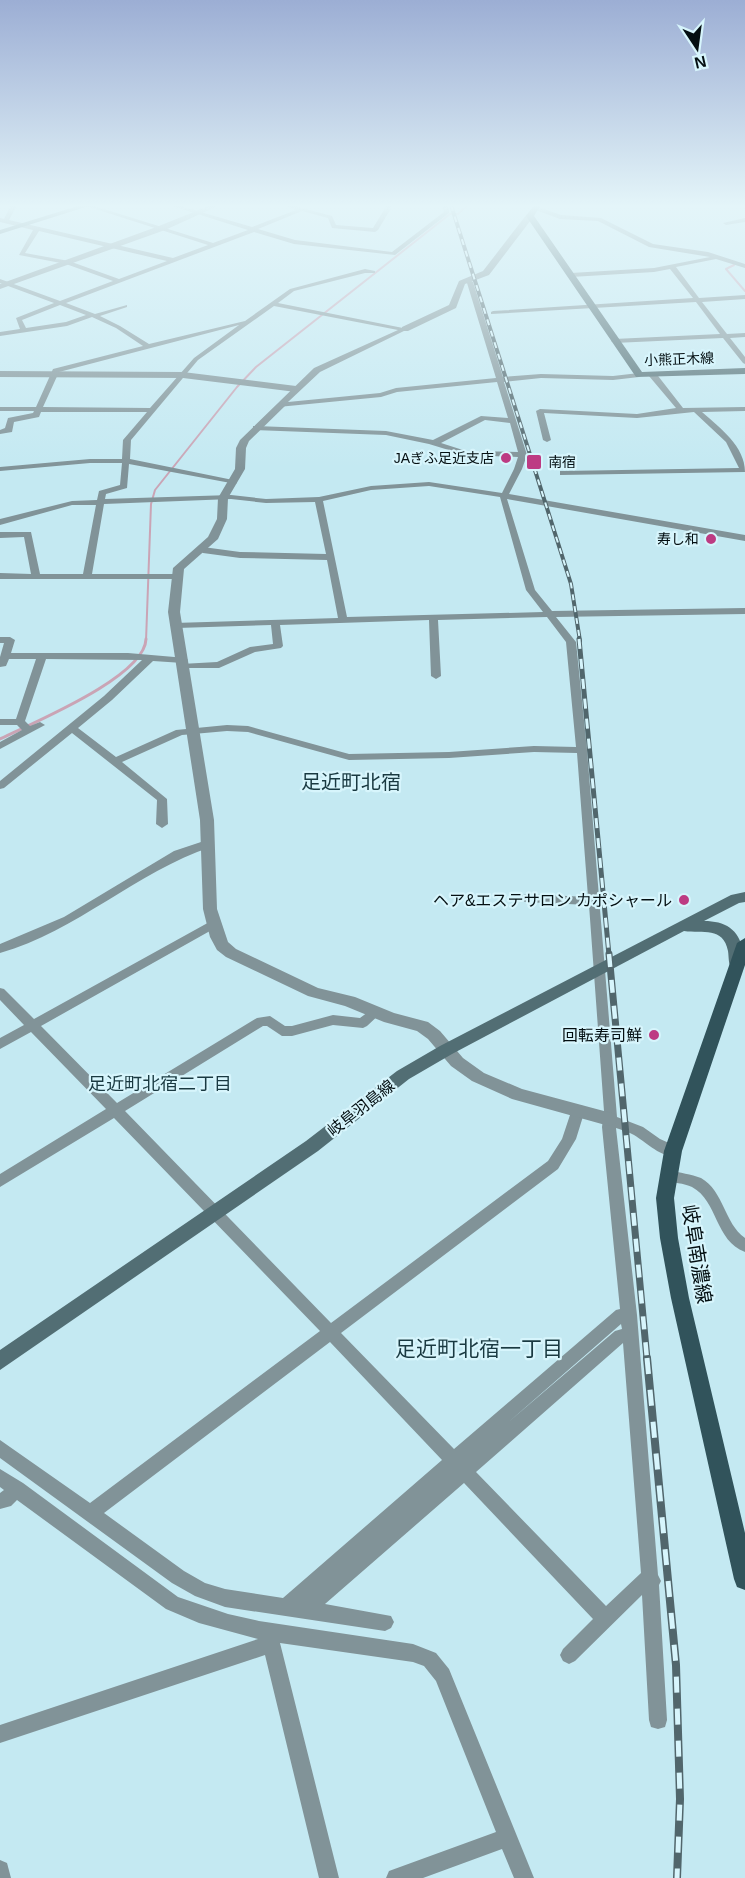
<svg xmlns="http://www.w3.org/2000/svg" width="745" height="1878" font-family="Arial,'Noto Sans JP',sans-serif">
<rect width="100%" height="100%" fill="#c4e9f2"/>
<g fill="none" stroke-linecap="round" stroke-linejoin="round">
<g stroke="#caa4b5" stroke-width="2">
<path d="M734,265l-8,4 19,22"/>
<path d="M146,641l5,-137 4,-14 82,-103 19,-20 194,-153h8l10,-9"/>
</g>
<path stroke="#caa4b5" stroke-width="3" d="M0,739c32,-16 145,-62 146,-100"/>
<g fill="#819398" fill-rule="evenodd">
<path d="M11,205h6l-8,15 164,38 35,-13 -125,-40h8l122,38 35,-13 -79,-25h8l75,22 44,-17 -13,-5h8l41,11 4,9 37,3 14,-23h6l-15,25 -3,2 -43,-4 -4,-10 -26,-7 -44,18 37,11 97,12 52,-40 -2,-7h6l1,8 -54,42 -101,-11 -40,-12 -188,71 29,11 32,-9v2l-27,9 20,10 29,18 96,-23 45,-32 75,-20 10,2v2h-10l-71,18 -16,12 130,26 -88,43 -32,30 92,-9 16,-5 100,-10 -29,-95 -4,-3 5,-1 5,3 30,95 38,-3 72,2 26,-3 4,2 -4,2 -26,3 -72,-2 -37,4 23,73 -5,14 -13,25 236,41v6l-238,-42 28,91 17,21 193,-3v6l-189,3 20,25 11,108 30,367 26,10 17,12 18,8 2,4 -2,4c-15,5 -32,-13 -44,-20 -5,-3 -12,-5 -18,-7l21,187 21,260 3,6 -2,4 8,135 -2,7 -7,2 -7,-2 -2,-7 -7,-125 -67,66 -6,3 -6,-3 -3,-6 3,-6 30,-30 -129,-136 -139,121 66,12 3,6 -3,6 -6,3 -160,-24 -30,-11 -23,-13 -172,-125v-18l90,63 230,-172 -206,-213 -114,69v-13l106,-65 -75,-77 -31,17v-11l24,-13 -24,-25v-12l4,1 30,30 179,-99 6,4 -2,3 -176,99 76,77 140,-85 13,-2 15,10h7l41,-11 27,3 12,-9h8l2,3 -15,14 -4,2 -30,-3 -41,11h-10l-15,-10h-4l-138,85 206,212 217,-162 14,-22 11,-33 5,-1 5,1 2,4 -9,29 -18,30 -217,164 113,116 162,-139 4,-1 -18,-182 2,-16 -15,-206 -64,-3 -6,-4 6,-4 63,3 -11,-144 -43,-1 -85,6 -100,2 -101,-28 -21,-1 -45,4 -60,27 45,37 1,25 -6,4 -6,-4 1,-24 -85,-67 -68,55 -4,1v-8l104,-85 38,-36 -96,-1 -21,62 5,5 10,-4 5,3 -45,24v-7l22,-12 -5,-5h-17v-6h16l20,-60h-27l-3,7 -6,1v-10l4,-14h-4v-6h10l5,3 -4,13h117l58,5 2,2 -5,3 -30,-2 -41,39 -34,28 38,29 60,-27 51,-5 21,1 101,28 100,-2 85,-6 42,1 -10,-105 -19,-25 -109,3 3,56 -5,3 -5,-3 -2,-56 -149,5 3,21 -2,2 -26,4 -36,16h-38v-4l36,-2 33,-15 23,-3 -2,-19 -94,3 -3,-1v-4l164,-5 -11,-58 -87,-2 -37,-5 -4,-3 4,-3 37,5 86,2 -11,-52 -49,1 -35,-4 -127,5 -12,70h85l3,1v4h-180v-6l31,1 -7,-37 -24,1v-6h31l9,42h43l13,-69h-24l-72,20v-6l72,-18 25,-1 2,-9 21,-6 2,-22h-32l-90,8v-4l90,-8h32l1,-19 24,-28h-106l-2,5 -25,5 -2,10 -12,2v-4l5,-2 3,-10 25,-5 1,-2h-34v-4h36l17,-38 90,-23 -27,-18 -24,-11 -25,9 -67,10v-4l20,-3 -4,-11 38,-15 -54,-20v-4l60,22 53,-20 -47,-17 -47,-9 14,-25 -33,-8v-4l4,1zM39,231l128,30 -48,18 -50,-18 -44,-8zM60,305l26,10 -20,7 -40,6 -4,-8zM274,306l124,24 -84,38 -36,35v4l103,-10 16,-5 100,-10 11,36 -27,-2 -48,24 -47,-9 -130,-5h-3v4l133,5 43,9 36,11 53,2 -4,12 -12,24 -73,-11 -58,4 -52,11 -53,2 -35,-4 -126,4 1,-5 21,-6 2,-24 107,20 1,-2 -4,-2 -103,-21 1,-19 67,-80zM239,325l-45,33 -44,50 -107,-1 16,-35zM485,420l25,3 8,29 -52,-1 -25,-8zM429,486l71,11 26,93 17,22 -196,5 -24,-116 48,-11zM621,1324l1,5 -7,2 -111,95zM330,1342l112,118 -159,138 -58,-9 -20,-6 -21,-12 -80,-58zM623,1343l18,230 -35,33 -130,-134z"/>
<path d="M535,206l26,9 40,3 52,26 55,8 37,12v4l-29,-9 -40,8 23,31 46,-3v4l-43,3 25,32 18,-1v4l-15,1 15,19v7l-2,-1 -20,-25 -109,5 -3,-2 3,-2 106,-5 -24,-32 -205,12v-2l2,-1 200,-13 -23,-29 -16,3 -83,5 -3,-2 3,-2 83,-5 56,-11 -61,-10 -51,-26 -38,-2 -27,-10z"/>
<path d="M745,218v4l-19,3 -3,-2z"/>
<path d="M649,372h6l28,36 62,-1v4l-43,1c18,16 43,34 43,60l-185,3v-4h3l176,-3 -13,-26 -32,-30 -57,6 -93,-5 7,27 -4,2 -4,-2 -7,-29 4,-2 97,5 39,-6 -27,-32z"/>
<path d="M207,840l4,1 2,3 -2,3c-75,25 -134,84 -211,106v-9l64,-27 110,-66z"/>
<path d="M669,1170c11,3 22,4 32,8 23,13 23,45 44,60v14c-30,-11 -27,-51 -53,-65 -8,-4 -19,-4 -28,-7l-2,-4 2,-4z"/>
<path d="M0,1469l23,14 155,114 50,17 31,7 154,23 23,9 13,16 85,209h-20l-12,-29 -79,29h-37l3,-7 107,-39 -60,-151 -12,-15 -11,-4 -133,-19 59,235h-20l-54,-223 -265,88v-18l258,-86 -59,-16 -33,-14 -149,-109 -6,6 -11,3v-16l4,-3 -4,-3z"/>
<path d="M0,1860l7,3 4,15h-11z"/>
</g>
<g fill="#819398" fill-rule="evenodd">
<path d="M211,205h9l-55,25 -165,59v-5l159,-58z"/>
<path d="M527,214l7,2 -45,59 -24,9 -9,24 -48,23h-6v-4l47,-22 10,-24 24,-10z"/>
<path d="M0,371l183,1 113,14 5,3 -5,3 -113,-14 -183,-1z"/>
<path d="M278,403l8,2 -37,36 -3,7 -1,21 -17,29 -1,21 -9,20 -34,30 -4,43 34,208 3,89 11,33 8,7 82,39 37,9 39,16 34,9 12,9 23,27 21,15 38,16 93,25 2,5 -2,5 -6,2 -97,-27 -40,-18 -21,-15 -23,-27 -11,-8 -33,-9 -39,-16 -37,-10 -82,-39 -9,-7 -7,-13 -7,-28 -3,-89 -32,-208 5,-44 35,-31 9,-18 1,-21 17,-29 1,-21 4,-8z"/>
</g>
<g fill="#526e74" fill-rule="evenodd">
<path d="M81,205h11l-92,29v-4z"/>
<path d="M534,205h7l-7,11 108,156 103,-4v6l-109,3 -110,-161z"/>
<path d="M745,892v10l-6,1 -35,18c21,0 35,8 39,30 1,6 2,13 -1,19h-10c-4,-6 -3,-13 -4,-19 -5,-25 -25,-17 -44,-20l-232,123 -43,25 -91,72 -318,219v-20l306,-209 91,-70 43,-25 291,-151z"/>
</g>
<path fill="#31535b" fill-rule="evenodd" d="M745,938v27l-63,186 -8,47 4,40 11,60 56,235v57l-8,-3 -3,-8 -63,-281 -11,-60 -4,-40 8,-47 73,-208z"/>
<defs>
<path id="rail-far3" d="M451,205l120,379 9,57"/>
<path id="rail-far2" d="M579,639l30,316"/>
<path id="rail-far1" d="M609,954l38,405"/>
<path id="rail" d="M647,1358l29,307 4,134 -3,79"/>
</defs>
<use href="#rail-far3" stroke="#51666c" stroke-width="4"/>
<use href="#rail-far2" stroke="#51666c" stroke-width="5"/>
<use href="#rail-far1" stroke="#51666c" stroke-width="7"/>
<use href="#rail" stroke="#51666c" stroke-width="8"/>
<use href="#rail-far3" stroke="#d7f5fc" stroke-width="2" stroke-dasharray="6" stroke-linecap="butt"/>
<use href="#rail-far2" stroke="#d7f5fc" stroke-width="3" stroke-dasharray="10" stroke-linecap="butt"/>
<use href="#rail-far1" stroke="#d7f5fc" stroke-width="4.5" stroke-dasharray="13" stroke-linecap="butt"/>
<use href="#rail" stroke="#d7f5fc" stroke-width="5" stroke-dasharray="16" stroke-linecap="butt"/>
</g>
<linearGradient id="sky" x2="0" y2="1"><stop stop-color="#9caed4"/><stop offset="0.44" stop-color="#e4f5f9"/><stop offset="1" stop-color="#e4f5f9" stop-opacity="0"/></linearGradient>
<rect width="745" height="468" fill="url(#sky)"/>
<g fill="#bd3b83" stroke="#d7f5fc" stroke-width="2">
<circle cx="506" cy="458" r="6"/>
<rect x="526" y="454" width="16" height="16" rx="3"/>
<circle cx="711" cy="539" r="6"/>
<circle cx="684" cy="900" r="6"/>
<circle cx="654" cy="1035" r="6"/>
</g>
<g text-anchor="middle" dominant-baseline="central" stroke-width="4.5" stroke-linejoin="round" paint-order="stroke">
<g font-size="14" fill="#040f12" stroke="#d7f5fc">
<text transform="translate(679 359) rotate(-2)">小熊正木線</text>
</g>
<g font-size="14" fill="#040f12" stroke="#d7f5fc" text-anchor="end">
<text x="494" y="458">JAぎふ足近支店</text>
<text x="548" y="462" text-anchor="start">南宿</text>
<text x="699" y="539">寿し和</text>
</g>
<g font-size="16" fill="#040f12" stroke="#d7f5fc" text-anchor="end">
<text x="672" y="900">ヘア&amp;エステサロン カポシャール</text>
<text x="642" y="1035">回転寿司鮮</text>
</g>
<g font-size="16" fill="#040f12" stroke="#d7f5fc">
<text transform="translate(361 1108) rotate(-38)">岐阜羽島線</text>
</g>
<g font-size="18" fill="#193941" stroke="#d7f5fc">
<text x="160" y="1084">足近町北宿二丁目</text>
</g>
<g font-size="20" fill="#193941" stroke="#d7f5fc">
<text x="351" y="782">足近町北宿</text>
</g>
<g font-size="20" fill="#040f12" stroke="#d7f5fc">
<text transform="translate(697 1254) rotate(81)">岐阜南濃線</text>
</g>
<g font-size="21" fill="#193941" stroke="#d7f5fc">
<text x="479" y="1348">足近町北宿一丁目</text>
</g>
</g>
<g transform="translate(697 48) rotate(167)" stroke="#d7f5fc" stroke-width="4.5" paint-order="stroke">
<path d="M0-4.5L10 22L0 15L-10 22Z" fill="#040f12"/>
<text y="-9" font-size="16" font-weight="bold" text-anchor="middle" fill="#040f12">N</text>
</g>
</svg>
